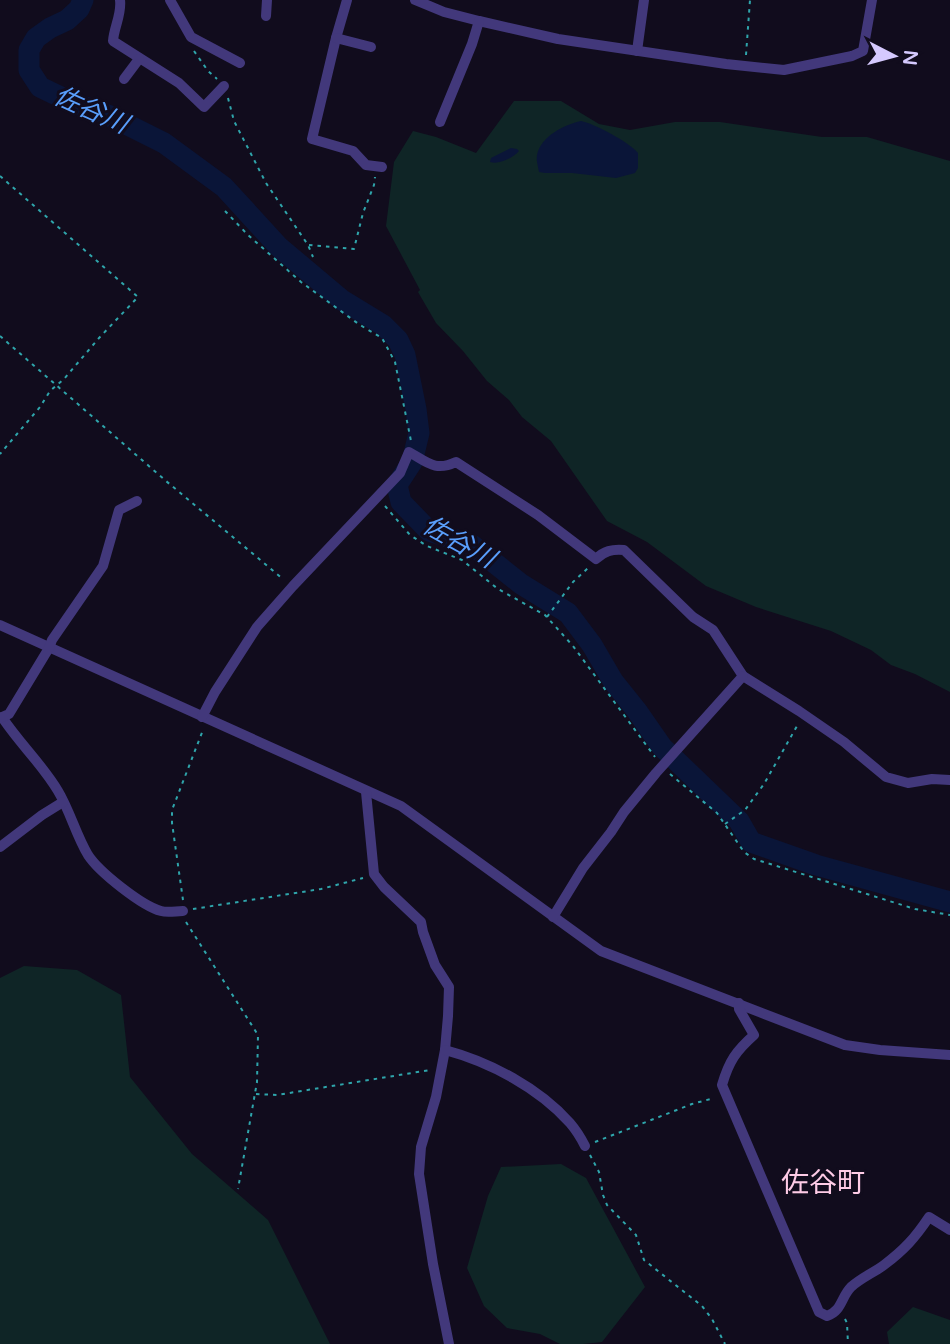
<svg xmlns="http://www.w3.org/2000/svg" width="950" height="1344" font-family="'Varela Round','Noto Sans JP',sans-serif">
<rect width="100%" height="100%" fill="#110c1d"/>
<g fill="#0f2526">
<path d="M514,101h47l38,23 31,6 45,-8h45l102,15h45l83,24v531l-35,-18 -24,-9 -20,-15 -40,-19 -75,-24 -50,-21 -59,-44 -40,-21 -56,-80 -29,-24 -13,-17 -22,-19 -24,-30 -27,-28 -18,-31 2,-2 -34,-64 8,-64 19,-31 23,6 40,16z"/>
<path d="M24,966l53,4 44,25 9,82 62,77 76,66 62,124h-330v-366z"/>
<path d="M561,1164l25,14 59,109 -43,55 -19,2h-23l-20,-10 -33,-6 -23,-22 -17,-38 21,-72 13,-29z"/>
<path d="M913,1307l37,13v24h-61l-2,-12z"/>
</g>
<g fill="#0a1538">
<path d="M581,121c14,3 48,21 57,32v15l-3,5 -19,5 -44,-5h-27l-6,-1c-1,-6 -3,-12 -2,-17 4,-19 27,-30 44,-34z"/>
<path d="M511,148l6,1 2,2c-6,7 -20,14 -29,11l1,-4z"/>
</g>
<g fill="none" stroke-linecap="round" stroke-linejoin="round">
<path stroke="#0a1538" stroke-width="21" d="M83,0l-4,9 -12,11 -17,8 -14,10 -7,12v20l11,17 31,15 39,14 54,27 60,44 55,60 63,53 41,25 15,15 7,15 11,54 3,24 -7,29 -15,23 4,17 28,29 43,14 49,39 47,29 24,32 21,36 24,30 25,36 77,74 12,21 65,23 134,37"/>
<g stroke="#2fa5ab" stroke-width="2" stroke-dasharray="3.5 5" stroke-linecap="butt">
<path d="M194,51l14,20 9,8"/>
<path d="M746,55l4,-55"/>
<path d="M228,98l6,23 32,62 42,62 5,12"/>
<path d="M0,176l138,121 -39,41 -35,41 -14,12 -10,16 -40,47"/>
<path d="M225,211l23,24 53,47 59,43 22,13 13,24 16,79"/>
<path d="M309,245l45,4 9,-36 11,-28 1,-8"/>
<path d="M0,336l166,145 117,98"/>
<path d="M385,506l25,29 17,11 35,14 36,29 47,26 28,31 82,111"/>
<path d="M547,617l26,-35 15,-14"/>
<path d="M670,774l47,39 27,39 10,7 161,50 35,6"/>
<path d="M725,824l20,-14 19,-26 33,-58"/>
<path d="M183,900l-11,-77v-13l31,-80"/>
<path d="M193,909l128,-20 42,-11"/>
<path d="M186,922l72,113 -1,47 -19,107"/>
<path d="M256,1094l21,1 153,-25"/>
<path d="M595,1142l97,-38 22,-6"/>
<path d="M590,1155l9,17 4,23 4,10 29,30 8,25 58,46 10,13 13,25"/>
<path d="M845,1319l2,4 1,21"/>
</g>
<g stroke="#42387b" stroke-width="10">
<path d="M120,0c2,14 -6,27 -7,41l66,42 25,24 20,-21"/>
<path d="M170,0l21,37 49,26"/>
<path d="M347,0l-11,38 -24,101 41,12 13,14 16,2"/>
<path d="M415,0l29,12 35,9 79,18 168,25 58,6 68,-14 11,-5 9,-51"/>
<path d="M266,16l1,-16"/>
<path d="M336,38l35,9"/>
<path d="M637,51l7,-51"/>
<path d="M124,79l15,-20"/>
<path d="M440,122l32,-78 7,-23"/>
<path d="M0,625l401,181 200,145 244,94 35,5 70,5"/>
<path d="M2,717c17,26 40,47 56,74 12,20 18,44 30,64 11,17 54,51 73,56 7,2 15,0 22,0"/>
<path d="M202,717l13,-25 42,-65 36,-41 107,-113 9,-21c18,10 26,20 47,10l82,53 58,44c8,-8 16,-10 28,-9l69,67 20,13 30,46 56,35 45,31 42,35 22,6 24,-4 18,1"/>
<path d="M0,718l9,-4 40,-66 3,-8 51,-74 16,-56 18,-9"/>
<path d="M366,792l8,82 10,13 37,35 2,10 12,33 14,22 -1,29 -3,34 -9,47 -15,50 -2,27 14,90 16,80"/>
<path d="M0,847l42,-32 21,-13"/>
<path d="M553,917l30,-49 28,-36 13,-20 32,-39 87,-97"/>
<path d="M739,1003v6l15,26c-18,16 -25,26 -32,50l97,227 8,4c15,-5 14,-19 24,-29 10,-9 22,-14 33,-22 20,-15 31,-27 45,-48l21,13"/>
<path d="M445,1050c45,12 94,38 125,73 6,7 11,15 15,23"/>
</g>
</g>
<g text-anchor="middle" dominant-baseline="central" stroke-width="6" stroke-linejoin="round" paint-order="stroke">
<g font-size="26" font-style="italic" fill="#599efb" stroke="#110c1d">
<text transform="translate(91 110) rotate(24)">佐谷川</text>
<text transform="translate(459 542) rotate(29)">佐谷川</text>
</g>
<g font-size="28" fill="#fecbe6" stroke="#110c1d">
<text x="823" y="1183">佐谷町</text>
</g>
</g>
<g transform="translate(894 56) rotate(96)" stroke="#110c1d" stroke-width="5" paint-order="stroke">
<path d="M0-5L12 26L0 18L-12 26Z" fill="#d5c9fe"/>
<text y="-10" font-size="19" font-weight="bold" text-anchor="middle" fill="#d5c9fe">N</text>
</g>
</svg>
